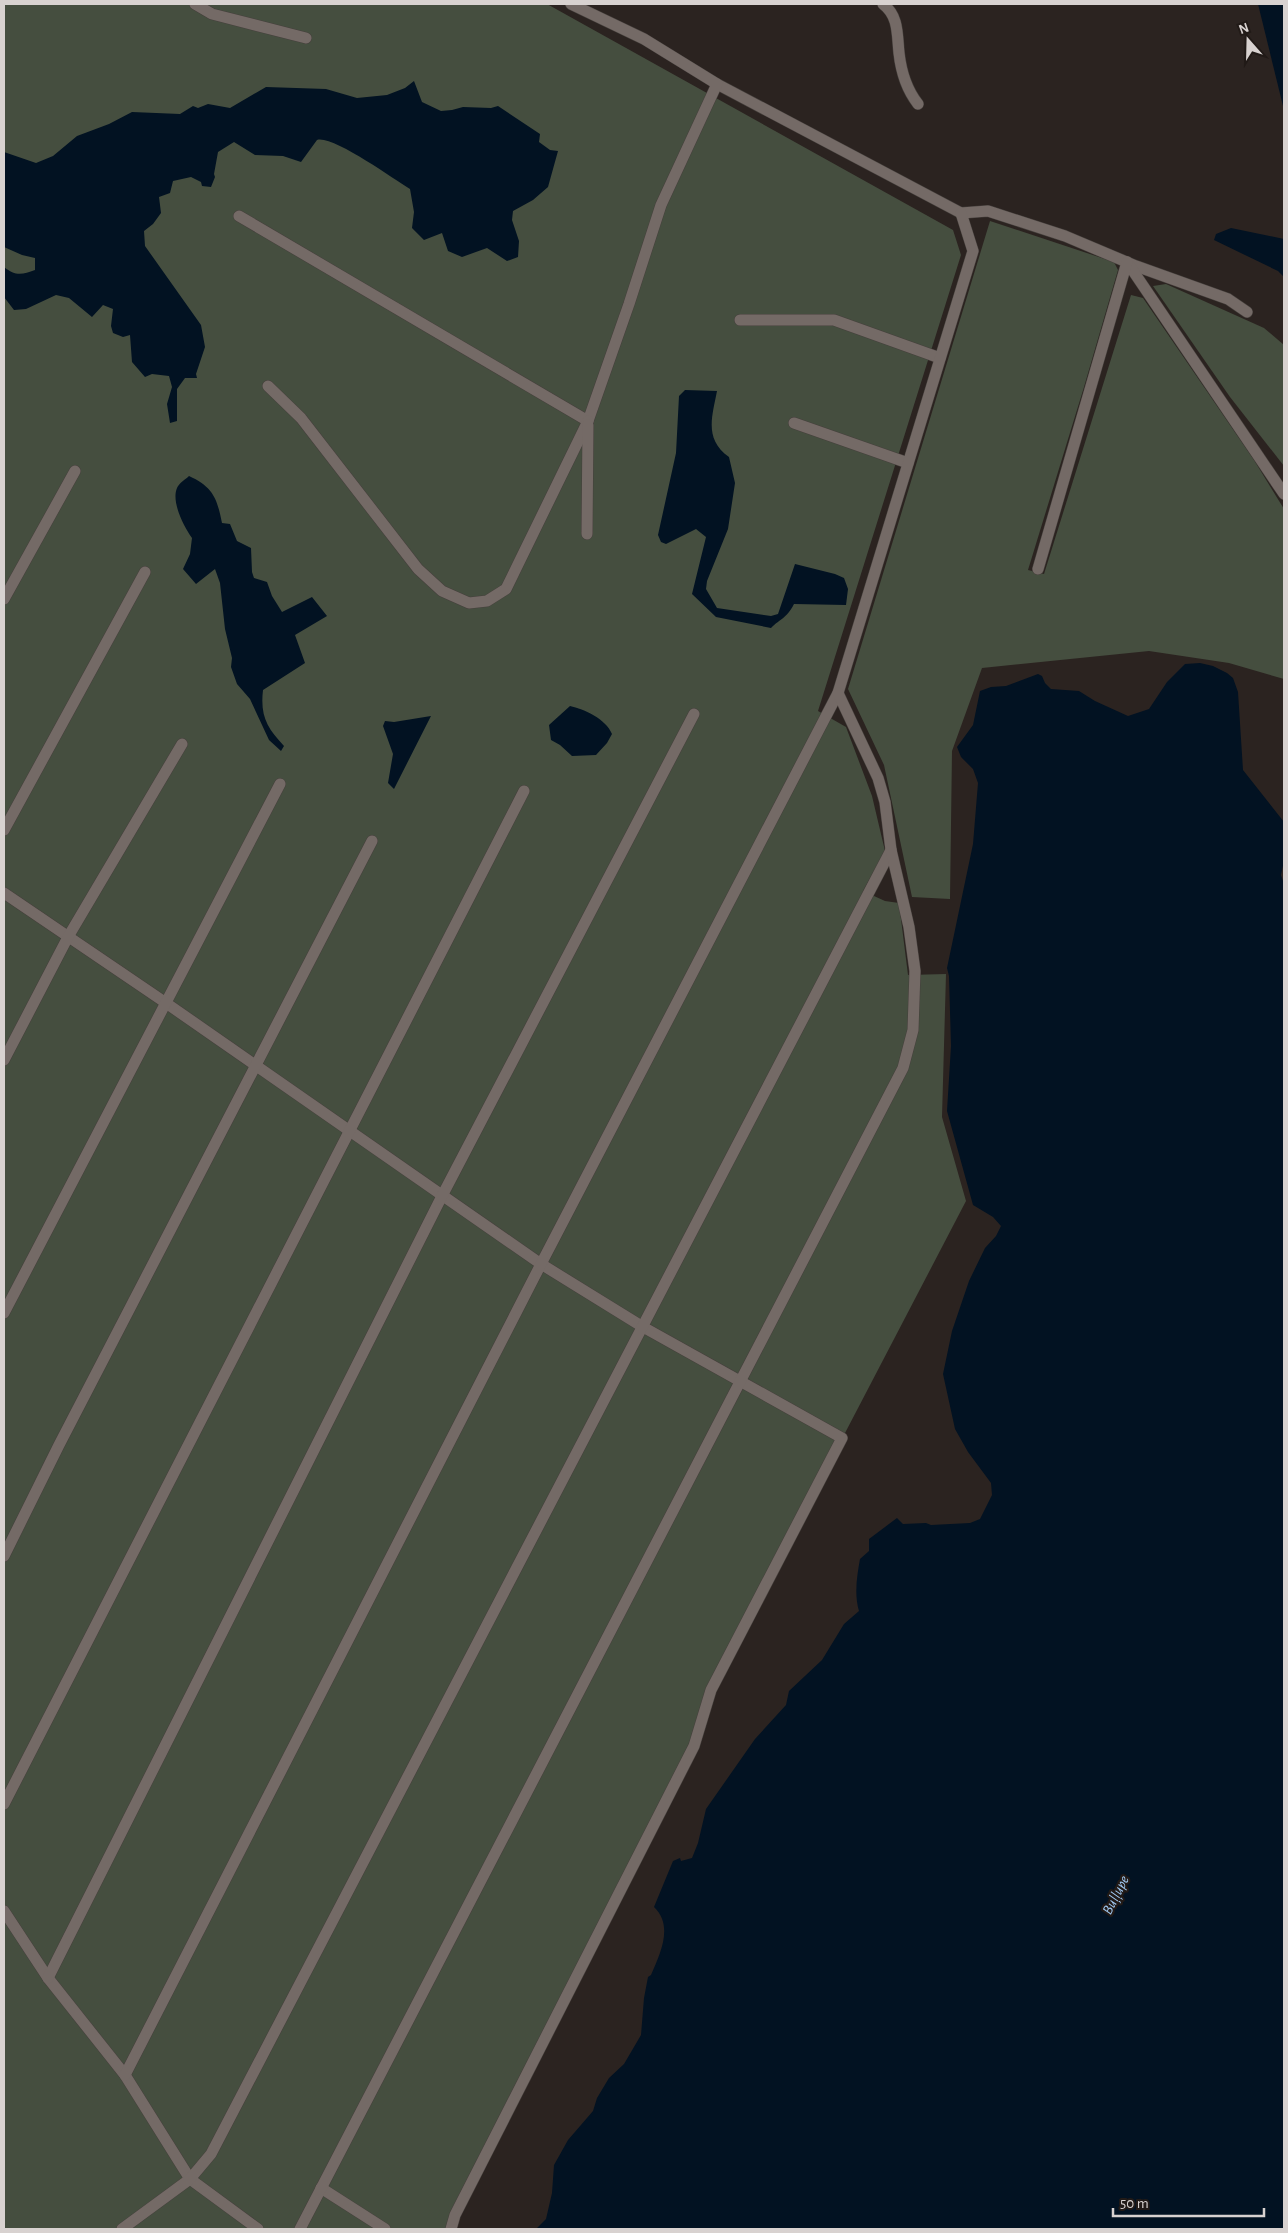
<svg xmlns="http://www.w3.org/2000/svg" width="1288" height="2233" font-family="'Alegreya Sans',sans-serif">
<rect width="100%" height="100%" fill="#2b2320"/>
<g fill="#454e3f">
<path d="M4,4h543l406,226 8,25 -143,456 28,16 26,69 13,55 -22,40 22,10 14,2 9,72 38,-1 -4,143 24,84 -255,489 -17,56 -243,483h-447z"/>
<path d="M990,221l124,41 4,8 -34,117 -56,183 16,4 87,-279 12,3 111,162 30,49v170l-55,-16 -80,-12 -167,17 -30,83 -2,148 -38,-2 -28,-132 -36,-76z"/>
<path d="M1166,284l98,44 20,17v121l-54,-69 -77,-111z"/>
</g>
<g fill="#021222">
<path d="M1258,4h26v106l-1,-4z"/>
<path d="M414,81l8,21 19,9 11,-1 11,-3 28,1 7,-2 42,28 -1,8 11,8 8,1 -10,36 -15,13 -20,11 -1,9 7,21 -1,16 -11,4 -20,-13 -25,9 -14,-6 -6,-18 -18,7 -12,-12 2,-16 -4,-23c-17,-10 -77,-54 -93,-49l-16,22 -18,-6 -28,-1 -21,-13 -16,10 -4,22 1,3 -4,10 -9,-1 -1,-4 -10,-5 -18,4 -3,12 -11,4 2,16 -8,11 -9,7 1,15 56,79 4,22 -9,27 1,4h-12l-8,11v32l-7,2 -3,-19 5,-17 -3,-11 -17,-2 -7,3 -13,-15 -2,-27 -7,2 -10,-4 -2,-7 2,-17 -10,-4 -11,12 -23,-19 -13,-3 -30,14 -12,1 -10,-13v-30c11,9 18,8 31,3v-12l-13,-3 -18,-8v-95l32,11 17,-7 24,-20 32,-12 23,-12 48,2 13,-8 5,2 10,-4 22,4 36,-21 60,2 31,9 30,-3 18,-7z"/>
<path d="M1231,228l53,11v38l-6,-6 -64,-31 2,-6z"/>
<path d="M685,390l32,1c-5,26 -13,48 12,66l6,26 -7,46 -21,52 -1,8 11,19 54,8 7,-2 17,-50 40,10 9,4 4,11 -2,16 -52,-1c-8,15 -13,14 -23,24l-55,-11 -24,-23 14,-57 -10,-8 -30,15 -5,-2 -3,-7 18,-82 3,-57z"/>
<path d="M189,476c24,11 28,22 33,47l8,1 7,17 14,7 1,24 2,6 13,4 5,14 10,16 30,-15 15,19 -32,19 10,28 -42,27c-3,26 4,38 21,56l-3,5 -12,-11 -19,-41 -13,-15 -6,-17 1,-9 -7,-29 -5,-46 -5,-14 -19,15 -13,-15 7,-15 2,-16c-8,-11 -21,-36 -15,-50 2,-5 9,-9 12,-12z"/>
<path d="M1200,663l13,3 14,7 6,5 5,14 5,78 41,52v39l-3,14 3,9v1345h-748l10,-10 6,-26 2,-28 14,-25 25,-29 4,-13 12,-20 15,-14 17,-29 3,-37 4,-21 3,-2c9,-21 23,-49 3,-68l19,-46 7,-3 1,3 11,-3 6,-15 8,-34 49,-70 31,-34 3,-14 33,-31 22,-36 15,-13c-5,-17 -2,-35 1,-52l9,-8v-12l28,-21 6,6 23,-1 5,2 39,-2 10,-4 12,-24 -1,-12 -23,-31 -13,-23 -12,-55 9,-43 17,-50 16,-33 11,-12 5,-10 -8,-9 -20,-12 -26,-94 4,-65 -2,-70 -2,-8 26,-124 5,-61 -5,-14 -12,-12 -4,-10 16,-22 7,-34 11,-4 15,-1 32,-12 4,2 3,7 6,6 28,2 16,10 33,15 21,-7 18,-27 18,-18z"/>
<path d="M570,706c14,3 36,13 42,28l-5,9 -11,12 -24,1 -12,-11 -9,-5 -2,-15z"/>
<path d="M431,716l-37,73 -6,-6 5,-29 -10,-28 2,-5 9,1z"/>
</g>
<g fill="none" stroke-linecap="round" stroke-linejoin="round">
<defs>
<g id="service">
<path d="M195,4l17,10 94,24"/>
<path d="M883,4c16,12 14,31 16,49 2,18 8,37 19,51"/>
<path d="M717,84l244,129 27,-2 77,25 71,30 92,33 19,13"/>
<path d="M239,216l349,205 41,-117 32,-99 56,-121 -73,-45 -73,-35"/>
<path d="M1127,262l157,232"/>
<path d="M740,320h94l106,38"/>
<path d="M268,386l33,32 117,151 24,22 27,12 18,-2 19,-12 82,-168"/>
<path d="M794,423l114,40"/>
<path d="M587,534l1,-109"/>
<path d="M1038,569l89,-307"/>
<path d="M4,599l71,-128"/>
<path d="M4,830l141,-258"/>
<path d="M4,893l162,110 375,261 102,63 199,111 -131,252 -17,56 -239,469 -4,14"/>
<path d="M4,1060l64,-123 114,-193"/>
<path d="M4,1313l276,-529"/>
<path d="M4,1556l55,-111 313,-604"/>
<path d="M4,1804l520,-1013"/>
<path d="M4,1911l44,67 77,97 65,104 68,50"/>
<path d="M48,1978l394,-782 252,-482"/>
<path d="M125,2075l416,-811 297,-571 135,-442 -12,-38"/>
<path d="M321,2188l64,41"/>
<path d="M122,2229l68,-50 21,-25 680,-1304"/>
<path d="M300,2229l603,-1161 10,-38 2,-59 -6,-44 -18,-77 -6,-48 -7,-24 -40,-85"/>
</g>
</defs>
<use href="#service" stroke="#46403d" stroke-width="12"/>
<use href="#service" stroke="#746a66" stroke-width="11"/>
</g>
<g text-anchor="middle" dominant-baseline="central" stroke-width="4.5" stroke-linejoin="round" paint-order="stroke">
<g font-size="15" font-style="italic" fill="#a0c9f2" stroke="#211a17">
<text transform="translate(1116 1895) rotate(-63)">Buļļupe</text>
</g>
</g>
<rect width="1288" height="2233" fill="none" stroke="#d8d2d0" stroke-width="10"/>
<g transform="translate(1248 40) rotate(340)" stroke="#211a17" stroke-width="4" paint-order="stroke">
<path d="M0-4L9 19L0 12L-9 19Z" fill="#d8d2d0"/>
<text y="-8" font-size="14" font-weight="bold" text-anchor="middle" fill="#d8d2d0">N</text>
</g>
<path d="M1113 2208v8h151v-8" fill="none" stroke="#d8d2d0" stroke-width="2.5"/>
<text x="1120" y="2208" font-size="15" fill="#d8d2d0" stroke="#211a17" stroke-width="4" paint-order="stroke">50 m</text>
</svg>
